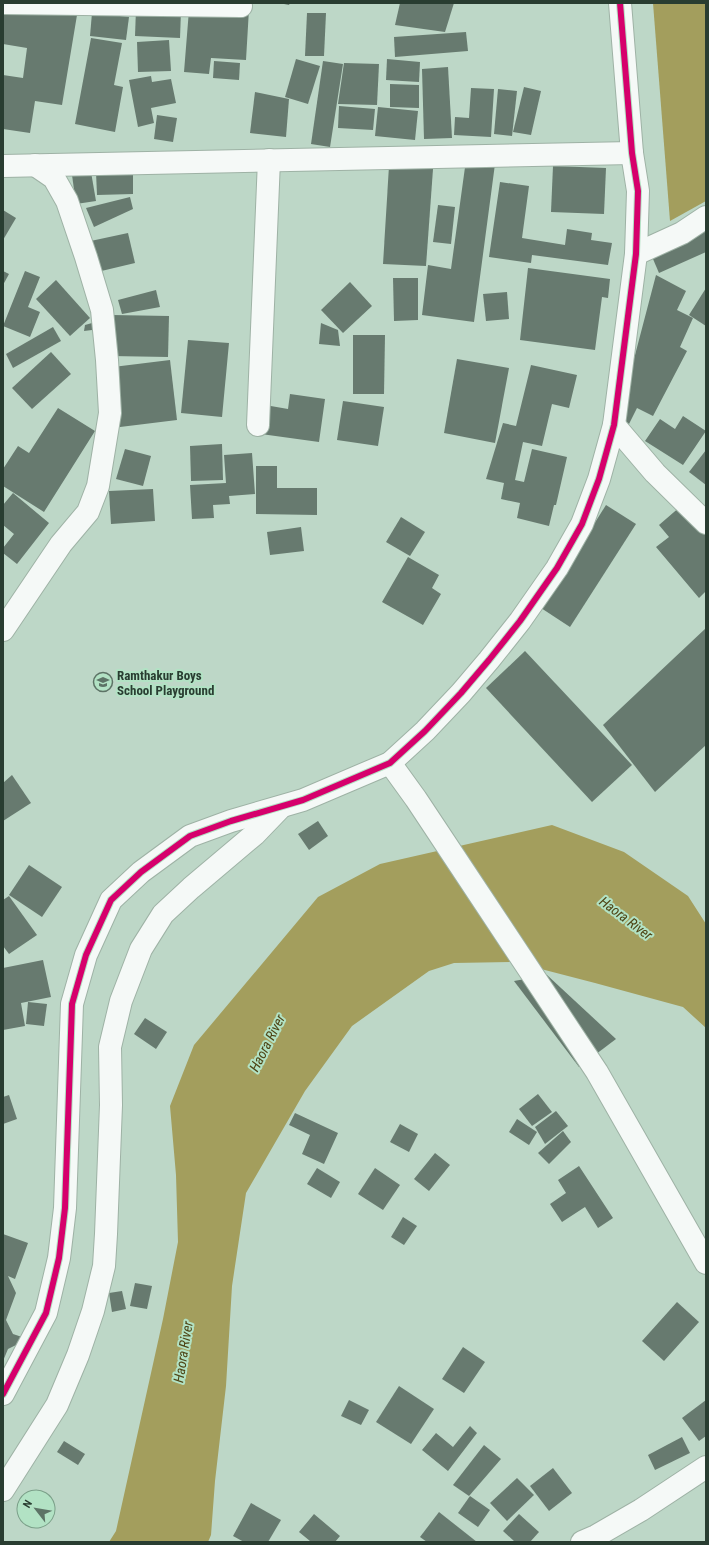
<svg xmlns="http://www.w3.org/2000/svg" width="709" height="1545" font-family="'Roboto Condensed',sans-serif">
<rect width="100%" height="100%" fill="#bdd7c7"/>
<g fill="#a39e5d">
<path d="M653,3h53v198l-36,20z"/>
<path d="M552,825l72,27 64,44 18,28v104l-23,-21 -88,-24 -81,-21 -60,1 -25,8 -77,55 -47,65 -59,102 -14,93 -6,100 -11,95 -4,54 -3,7h-99l7,-11 47,-212 15,-77 -2,-67 -6,-69 24,-61 124,-148 62,-33z"/>
</g>
<g fill="#677a6f">
<path d="M279,3h11l-1,2z"/>
<path d="M400,3h54l-9,29 -50,-7z"/>
<path d="M78,9l-16,96 -27,-4 -5,32 -27,-4v-54l20,3 4,-30 -24,-4v-33z"/>
<path d="M136,9l45,2 -1,27 -45,-2z"/>
<path d="M249,9l-3,51 -35,-2 -2,16 -25,-2 5,-62z"/>
<path d="M92,13l37,4 -3,23 -36,-4z"/>
<path d="M307,13h19l-2,43h-19z"/>
<path d="M466,32l2,19 -73,6 -1,-20z"/>
<path d="M91,38l31,5 -8,42 9,2 -8,45 -40,-8z"/>
<path d="M169,40l2,31 -33,1 -1,-30z"/>
<path d="M296,59l24,7 -12,38 -23,-7z"/>
<path d="M387,59l33,3 -1,20 -33,-2z"/>
<path d="M214,61l26,2 -1,17 -26,-2z"/>
<path d="M323,61l20,3 -13,83 -19,-3z"/>
<path d="M344,63l35,1 -2,41 -39,-1z"/>
<path d="M448,67l4,71 -28,1 -2,-70z"/>
<path d="M151,76l1,6 19,-3 5,24 -25,5 3,15 -16,4 -9,-47z"/>
<path d="M390,84l29,1v23l-29,-1z"/>
<path d="M524,87l17,4 -10,44 -18,-3z"/>
<path d="M471,88l23,1 -3,48 -37,-2 1,-18 14,1z"/>
<path d="M498,89l19,2 -5,45 -18,-2z"/>
<path d="M255,92l34,7 -3,38 -36,-4z"/>
<path d="M339,106l36,3 -2,21 -35,-2z"/>
<path d="M378,107l40,4 -3,29 -40,-4z"/>
<path d="M157,115l20,3 -4,24 -19,-3z"/>
<path d="M466,160l29,4 -21,158 -52,-7 6,-50 23,4z"/>
<path d="M389,166l44,3 -7,97 -43,-2z"/>
<path d="M553,166l53,2 -2,46 -53,-2z"/>
<path d="M91,172l5,29 -20,3 -4,-29z"/>
<path d="M96,172h37v22l-36,1z"/>
<path d="M500,182l29,4 -7,52 43,7 2,-16 25,4 -1,7 21,3 -4,22 -76,-10 -1,8 -42,-6z"/>
<path d="M130,197l3,12 -39,18 -8,-19z"/>
<path d="M438,205l17,2 -4,37 -18,-2z"/>
<path d="M3,210l13,8 -13,22z"/>
<path d="M706,226v26l-47,21 -9,-21z"/>
<path d="M128,233l7,30 -42,10 -7,-31z"/>
<path d="M528,268l82,11 -2,19 -6,-1 -7,53 -75,-10z"/>
<path d="M3,271l6,3 -6,11z"/>
<path d="M25,271l15,6 -12,30 12,5 -10,25 -27,-11z"/>
<path d="M656,275l30,16 -9,19 16,8 -13,29 7,4 -34,65 -16,-8 -8,16 -10,-8z"/>
<path d="M393,278h25v42l-24,1z"/>
<path d="M56,280l34,38 -20,18 -34,-37z"/>
<path d="M350,282l22,24 -29,27 -22,-23z"/>
<path d="M706,288v38l-17,-11z"/>
<path d="M156,290l4,17 -38,7 -4,-14z"/>
<path d="M507,292l2,27 -23,2 -3,-27z"/>
<path d="M112,315l57,1 -1,41 -57,-1z"/>
<path d="M92,323l8,6 -16,2 1,-6z"/>
<path d="M321,323l17,7 2,16 -21,-2z"/>
<path d="M53,327l8,14 -48,27 -7,-14z"/>
<path d="M353,335h32l-1,59h-31z"/>
<path d="M188,340l41,3 -7,74 -41,-4z"/>
<path d="M51,352l20,22 -39,35 -20,-21z"/>
<path d="M457,359l52,9 -14,75 -51,-10z"/>
<path d="M170,360l7,60 -57,7 -7,-60z"/>
<path d="M531,365l46,10 -8,33 -17,-4 -10,42 -19,-4 -8,38 9,2 8,-33 35,8 -11,48h-2l-5,21 -32,-8 3,-15 -19,-4 3,-16 -18,-4 17,-56 13,3z"/>
<path d="M290,394l35,5 -6,43 -58,-8 4,-29 23,4z"/>
<path d="M343,401l41,6 -6,39 -41,-6z"/>
<path d="M58,408l37,23 -51,81 -41,-26v-17l15,-23 11,7z"/>
<path d="M683,416l23,15 -23,34 -38,-24 15,-22 15,10z"/>
<path d="M222,444l1,36 -32,1 -1,-35z"/>
<path d="M125,449l26,7 -8,30 -27,-7z"/>
<path d="M706,450v35l-17,-13z"/>
<path d="M252,453l3,41 -26,2 1,8 -17,1 1,13 -22,1 -2,-34 36,-2 -2,-28z"/>
<path d="M256,466h21v22h40v27l-61,-1z"/>
<path d="M153,489l2,32 -44,3 -2,-33z"/>
<path d="M13,493l36,30 -32,41 -14,-11v-5l11,-14 -11,-9v-20z"/>
<path d="M606,505l30,19 -66,103 -29,-19z"/>
<path d="M681,506l25,30v55l-7,7 -43,-51 13,-10 -10,-12z"/>
<path d="M401,517l24,15 -15,24 -24,-14z"/>
<path d="M301,527l3,24 -34,4 -3,-23z"/>
<path d="M408,557l31,18 -7,13 9,6 -18,31 -41,-23z"/>
<path d="M706,628v117l-51,47 -52,-67z"/>
<path d="M525,651l107,114 -40,37 -106,-114z"/>
<path d="M12,775l19,28 -28,18v-38z"/>
<path d="M318,821l10,15 -19,14 -11,-16z"/>
<path d="M29,865l33,22 -20,30 -33,-22z"/>
<path d="M9,896l28,39 -28,19 -6,-8v-46z"/>
<path d="M43,960l8,37 -30,6 4,23 -22,4v-62z"/>
<path d="M547,975l69,64 -37,28 -65,-86z"/>
<path d="M28,1002l19,2 -3,22 -18,-2z"/>
<path d="M145,1018l22,14 -11,17 -22,-15z"/>
<path d="M538,1094l14,18 -20,14 -13,-17z"/>
<path d="M9,1095l8,24 -14,5v-27z"/>
<path d="M556,1111l12,15 -23,18 -10,-17z"/>
<path d="M295,1113l43,20 -14,31 -22,-10 8,-19 -21,-10z"/>
<path d="M517,1119l20,13 -8,13 -20,-13z"/>
<path d="M400,1124l18,10 -9,18 -19,-10z"/>
<path d="M563,1131l8,11 -22,22 -11,-11z"/>
<path d="M435,1153l15,12 -21,26 -15,-12z"/>
<path d="M579,1166l34,52 -15,10 -13,-21 -23,15 -12,-18 16,-11 -8,-13z"/>
<path d="M317,1168l23,14 -9,16 -24,-14z"/>
<path d="M375,1168l25,17 -17,25 -25,-16z"/>
<path d="M403,1217l14,9 -13,19 -13,-8z"/>
<path d="M3,1234l25,9 -13,36 -7,-3 8,17 -10,27 7,14 15,5 -20,10 -5,12z"/>
<path d="M135,1283l17,3 -5,23 -17,-3z"/>
<path d="M122,1291l4,18 -14,3 -3,-19z"/>
<path d="M677,1302l22,20 -35,39 -22,-20z"/>
<path d="M463,1347l22,15 -21,31 -22,-14z"/>
<path d="M399,1386l35,23 -23,35 -35,-22z"/>
<path d="M349,1400l20,10 -8,15 -20,-9z"/>
<path d="M706,1400v36l-7,5 -17,-23z"/>
<path d="M470,1426l7,7 -29,38 -26,-21 14,-17 17,14z"/>
<path d="M682,1437l8,16 -35,17 -7,-15z"/>
<path d="M64,1441l21,13 -7,11 -21,-13z"/>
<path d="M484,1445l17,14 -32,37 -16,-11z"/>
<path d="M553,1468l19,25 -23,18 -19,-25z"/>
<path d="M517,1478l17,17 -27,26 -17,-18z"/>
<path d="M470,1496l20,14 -12,17 -20,-14z"/>
<path d="M251,1503l30,17 -13,22h-24l-11,-6z"/>
<path d="M439,1512l38,30h-50l-7,-5z"/>
<path d="M314,1514l26,22 -5,6h-25v-1l-11,-9z"/>
<path d="M519,1514l20,18 -9,10h-15l-12,-11z"/>
</g>
<g fill="none" stroke-linecap="round" stroke-linejoin="round">
<defs>
<g id="minor">
<path d="M3,3l238,3"/>
<path d="M3,166l629,-13"/>
<path d="M636,254l46,-21 24,-16"/>
<path d="M258,425l11,-265"/>
<path d="M614,425l41,48 51,50"/>
<path d="M3,630l58,-86 27,-32 10,-26 12,-73 -3,-53 -5,-50 -16,-53 -19,-56 -13,-23 -19,-13"/>
<path d="M390,763l26,36 181,273 109,191"/>
<path d="M3,1394l43,-81 13,-55 6,-50 7,-204 14,-49 25,-55 30,-28 49,-36 41,-15 72,-21 87,-37 35,-32 36,-38 28,-33 31,-39 37,-53 25,-44 17,-45 15,-54 22,-171 2,-63 -6,-38 -12,-150"/>
<path d="M3,1490l54,-85 21,-50 15,-44 11,-45 2,-32 5,-129 -1,-58 11,-46 20,-52 22,-35 28,-26 64,-54 26,-27"/>
<path d="M582,1542l14,-6 45,-26 65,-43"/>
</g>
</defs>
<use href="#minor" stroke="#9eb2a5" stroke-width="24"/>
<use href="#minor" stroke="#f5f9f7" stroke-width="22"/>
<defs>
<path id="cycleway" d="M3,1394l43,-81 13,-55 6,-50 7,-204 14,-49 25,-55 30,-28 49,-36 41,-15 72,-21 87,-37 35,-32 36,-38 28,-33 31,-39 37,-53 25,-44 17,-45 15,-54 22,-171 2,-63 -6,-38 -12,-150"/>
</defs>
<use href="#cycleway" stroke="#b2e2c4" stroke-width="8"/>
<use href="#cycleway" stroke="#d6006c" stroke-width="6"/>
</g>
<defs>
<symbol id="school-ring" viewBox="-11 -11 22 22"><circle r="9.5" fill="#b2e2c4" stroke="#5d7366" stroke-width="1.5"/><path d="M0-5L7-2L0 1L-7-2ZM-4 1L0 2.5L4 1V4Q0 6-4 4Z" fill="#5d7366"/></symbol>
</defs>
<g fill-rule="evenodd">
<use href="#school-ring" x="92" y="671" width="22" height="22"/>
</g>
<g text-anchor="middle" dominant-baseline="central" stroke-width="4" stroke-linejoin="round" paint-order="stroke">
<g font-size="13" font-weight="bold" fill="#293d31" stroke="#b2e2c4" text-anchor="start">
<text x="117" y="675">Ramthakur Boys<tspan x="117" dy="15">School Playground</tspan></text>
</g>
<g font-size="14" font-style="italic" fill="#4e4415" stroke="#b2e2c4">
<text transform="translate(626 918) rotate(37)">Haora River</text>
<text transform="translate(267 1043) rotate(-63)">Haora River</text>
<text transform="translate(183 1352) rotate(-81)">Haora River</text>
</g>
</g>
<rect width="709" height="1545" fill="none" stroke="#293d31" stroke-width="8"/>
<g transform="translate(36 1509) rotate(301)"><circle r="19" fill="#b2e2c4" stroke="#7ba089"/>
<path d="M0-3L7 15L0 10L-7 15Z" fill="#5d7366"/>
<text y="-6" font-size="11" font-weight="bold" text-anchor="middle" fill="#293d31">N</text>
</g>
</svg>
